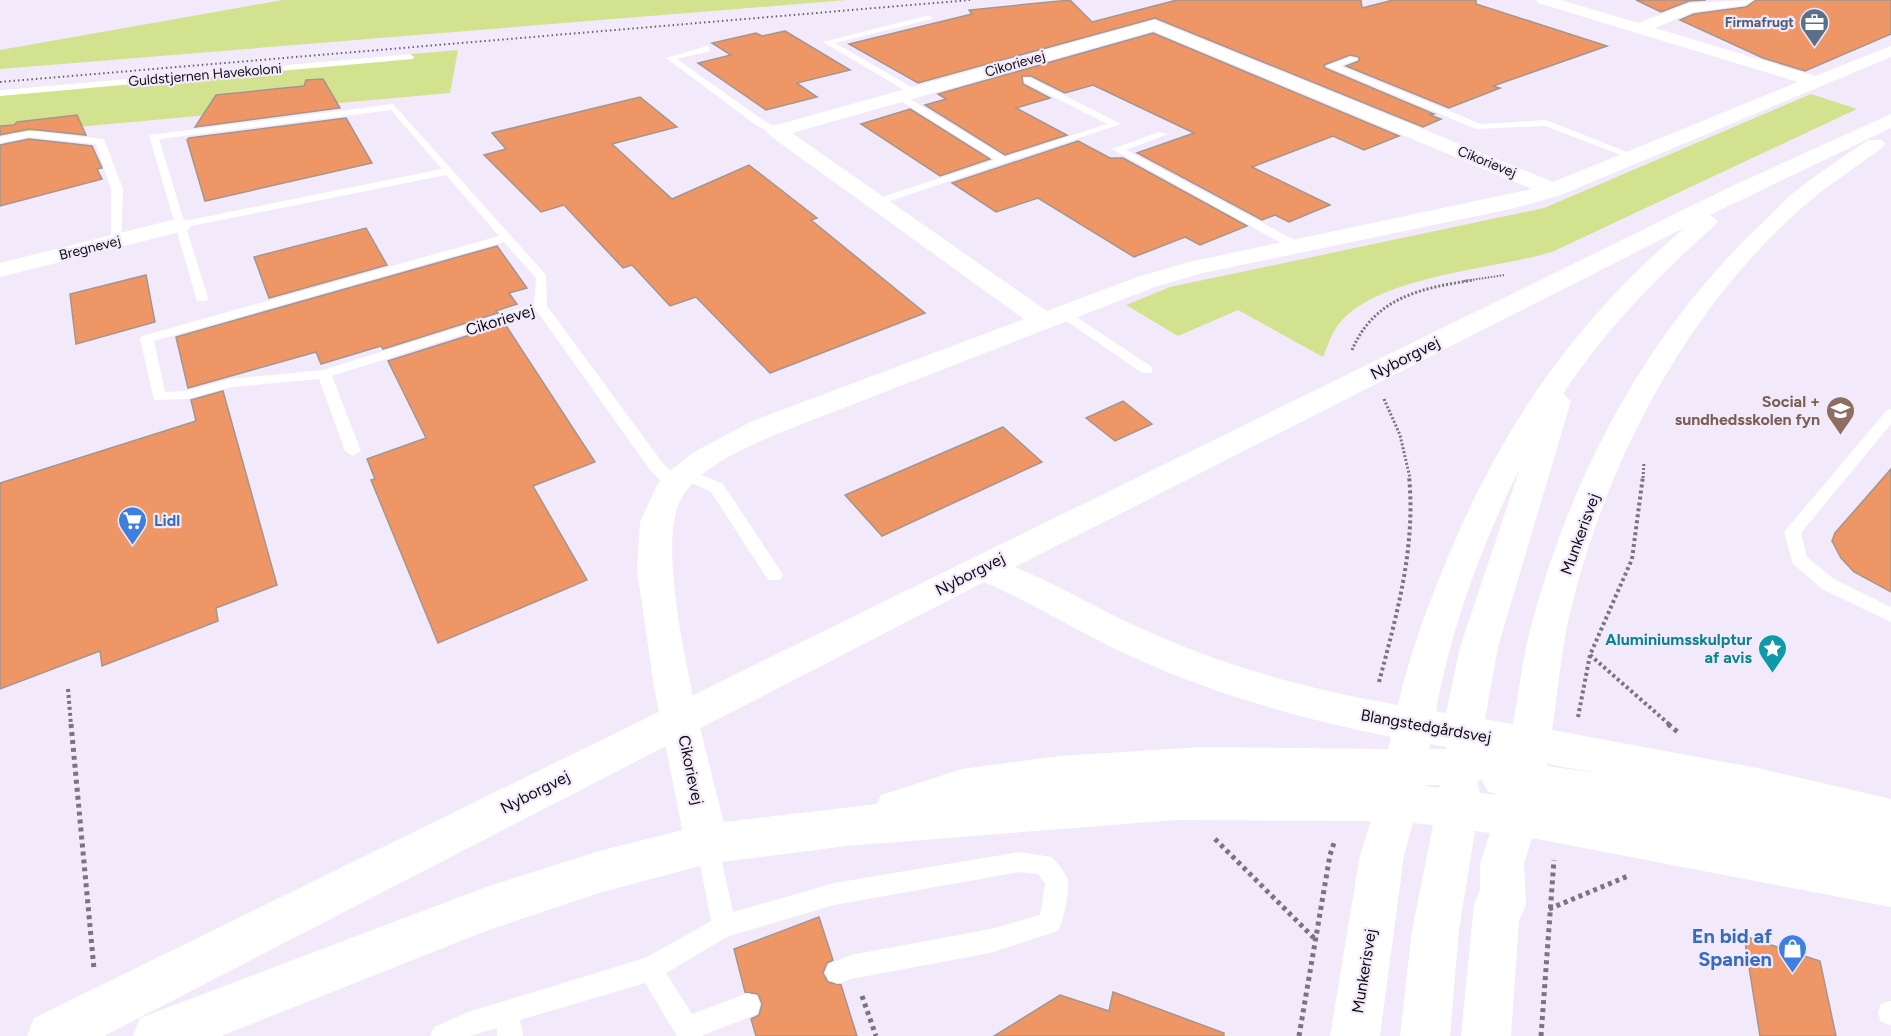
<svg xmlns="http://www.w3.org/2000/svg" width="1891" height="1036" font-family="Figtree,sans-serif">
<rect width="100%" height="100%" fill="#f2eafa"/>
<g fill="#d2e28f">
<path d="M283,0h564l-847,69v-19z"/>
<path d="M458,50l-8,43 -450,41v-44z"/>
<path d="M1811,94l46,15 -305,143c-57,17 -182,24 -216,76 -6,9 -9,20 -13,29l-85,-47 -60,26 -52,-31 44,-18 374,-79z"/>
</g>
<g fill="#ee9666" stroke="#a6958d" stroke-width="1.5">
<path d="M1070,0l22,22 85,-22h184l1,8 31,-8h83v4l131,42 -114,40 7,2 -51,20 -103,-42 13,-5v-4l-9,-2 -26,10 1,3 109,46 -4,1 11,4 -18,8 -268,-109 -237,65 -69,-39 123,-30 -3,-4z"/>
<path d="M1636,0h70l-17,1 -28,11z"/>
<path d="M1756,0h135v34l-86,37 -42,-13 -83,-38 14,-6 52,-7z"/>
<path d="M785,31l65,39 -53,13 20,14 -51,13 -68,-47 33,-8 -19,-12 44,-10 6,3z"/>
<path d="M1153,33l246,103 -35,14 -31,-14 -81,31 78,38 -41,17 -14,-7 -13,5 -125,-67 57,-20 -101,-48 -28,8 -34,-17h-9l1,8 27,14 -34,10 51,27 -62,20 -80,-50 21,-6 -8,-5z"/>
<path d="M323,79l17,29 -145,19 21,-32 88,-9 2,-6z"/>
<path d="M640,97l37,30 -65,17 60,55 77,-34 68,53 -6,2 114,93 -155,60 -74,-76 -26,9 -38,-41 -9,3 -59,-63 -23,7 -57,-57 22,-6 -14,-16z"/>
<path d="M910,109l80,50 -50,17 -79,-52z"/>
<path d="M77,115l9,20 -57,-6 -29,6v-9l14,-1 3,-3z"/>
<path d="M346,118l26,45 -167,38 -18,-61 2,-2z"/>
<path d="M29,139l63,7 10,22 -5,1 5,10 -102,27v-61z"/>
<path d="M1078,141l32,17h13l124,68 -47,19 -15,-8 -51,20 -96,-59 -42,14 -44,-29z"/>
<path d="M366,228l21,37 -118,33 -15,-41z"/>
<path d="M497,246l30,42 -18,5 8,11 -21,7 2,2 -115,36 -2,-3 -60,18 -5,-12 -128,36 -12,-51z"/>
<path d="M146,275l9,47 -79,22 -6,-50z"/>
<path d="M505,324l90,138 -62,24 54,94 -149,63 -67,-163 4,-1 -8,-20 59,-21 -38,-77z"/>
<path d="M223,391l54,194 -61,23 2,13 -116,45 -2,-15 -100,38v-206l196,-62 -5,-21z"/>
<path d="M1123,401l29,23 -37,17 -29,-23z"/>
<path d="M1003,427l39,35 -160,74 -37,-41z"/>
<path d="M1891,469v123l-37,-20 -13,-14 -9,-17 3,-8z"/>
<path d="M819,917l14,43 -6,3 -4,10 5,9 13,3 16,51h-101l-5,-17 8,-4 3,-11 -4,-10 -13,-2 -11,-43z"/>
<path d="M1744,936l76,25 16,75h-76z"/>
<path d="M1113,992l111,41v3h-230l66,-41 49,16z"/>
</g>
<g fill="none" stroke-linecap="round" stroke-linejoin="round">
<path stroke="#79747e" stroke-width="2" stroke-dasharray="1.5 1.5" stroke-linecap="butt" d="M1464,281l41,-6"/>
<g stroke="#79747e" stroke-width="3" stroke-dasharray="2 2" stroke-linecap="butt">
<path d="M1352,350c23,-53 69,-62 122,-70"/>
<path d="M1384,399l16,36 10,43"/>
<path d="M1643,478l1,-16"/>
</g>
<g stroke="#79747e" stroke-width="4" stroke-dasharray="3 3" stroke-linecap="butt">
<path d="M1590,655l80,70"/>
<path d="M1379,682c18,-68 37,-135 30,-206"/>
<path d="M68,689l3,36"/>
<path d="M1578,717l12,-62 42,-96 11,-83"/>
</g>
<g stroke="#79747e" stroke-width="5" stroke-dasharray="4 4" stroke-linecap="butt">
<path d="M71,724l23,245"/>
<path d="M1668,724l12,10"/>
<path d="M1215,839l101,101"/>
<path d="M1549,909l79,-33"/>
<path d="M862,996l14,40"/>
<path d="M1299,1036l31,-181 5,-15"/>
<path d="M1541,1036l13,-176"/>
</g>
<g fill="#fff" fill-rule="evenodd">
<path d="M929,15l3,4 -97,24 82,47v4h-6l-88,-52z"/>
<path d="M707,46l3,1v4l-33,8 87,62 16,8v4h-8l-16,-8 -90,-67z"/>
<path d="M410,54l4,3 -1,2 -413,37v-6z"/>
<path d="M1351,57l7,2 -18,7 141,58 65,-4 94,37 -9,2 -86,-33 -69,3 -150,-63z"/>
<path d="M1024,78h6l91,46 -240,80h-8v-4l122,-40 -99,-62v-4h6l103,63 102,-33 -83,-42z"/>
<path d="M393,104l153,171 1,31 115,156 19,20 2,4 -2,4h-12l-19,-20 -113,-159 -205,65 29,75 -8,5 -8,-5 -26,-72 -88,8 -45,12 -32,1 -14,-61 2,-3 357,-100 -53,-61 -260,52 22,71 -1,3h-10l-48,-166zM391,110l51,59 -258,52 -25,-82zM504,242l32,36 -2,26 -211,66 -93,9 -44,12 -21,1 -11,-51z"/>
<path d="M29,131l75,8 19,50 -2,55 -10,-3v-52l-15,-45 -67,-7 -29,6v-6z"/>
<path d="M1159,132l9,2 -42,16 174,93v6h-8l-180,-100z"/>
<path d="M1063,308l89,59v6h-10l-84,-58 -2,-3z"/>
<path d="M1891,409v15l-90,109 6,24 27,22 57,28v15l-69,-33 -29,-25 -9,-32 102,-121z"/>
<path d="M687,469l36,15 57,86 3,5 -3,5h-12l-57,-88 -30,-14 -2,-4z"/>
<path d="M707,834l8,3 3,7 15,68 101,-29 186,-31 32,5c5,7 15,16 16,25 1,14 -4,36 -10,49l-68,22 -139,26 -14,5 -8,-4 -4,-8 4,-8 22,-9 139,-26 50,-14 5,-31 -7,-10 -18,-2 -186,33 -105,31 -63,37 26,41 56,-21 9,3 3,9 -3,9 -56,22h-24l-32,-53 -125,37 3,16h-26v-8l-27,8h-40l4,-9 34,-15 177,-54 66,-37 -15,-77 3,-7z"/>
<path d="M1890,1001h1v24l-10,-3 -3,-9 3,-9z"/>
</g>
<g fill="#fff" fill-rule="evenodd">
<path d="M1536,0h25l77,23 52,-20 64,-3 -8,5 -53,7 -38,16 160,48 76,-30v11l-330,138 -46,13 -312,65 -48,14 -381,148c-32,15 -75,32 -93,64 -32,58 32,275 48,345l-7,14 -15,6 -15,-6 -7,-14 -31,-157 -17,-117 3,-48 17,-37 10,-12 27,-21 58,-31 272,-102 -255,-184 -3,-4 3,-4 385,-107 399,162 245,-100 -260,-79zM1153,31l379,158 -343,73 -52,15 -90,34 -255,-178z"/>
<path d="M180,218l8,2 4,5 -4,5 -188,47v-14z"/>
</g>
<path fill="#fff" fill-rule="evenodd" d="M1891,114v14l-181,87 8,6 -4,5c-57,51 -109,103 -151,168l8,7 -73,246 -13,72 28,5c6,-31 9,-64 17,-94 40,-152 114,-294 228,-403 13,-12 25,-26 39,-37 23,-18 47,-34 71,-50h14l3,4 -3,4c-23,17 -48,33 -70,51 -126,106 -212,272 -246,432 -6,33 -9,66 -14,99l205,38 134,31v108l-359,-69 -8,26 2,41 -7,16 -8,115h-50l13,-132 6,-14v-26l10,-31 -15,-2 -16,99 -9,106h-50l12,-106 21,-105 -20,-2 -9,32 -24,181h-50l30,-181 11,-34 -195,-1 -330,26 -139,18 -108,29 -113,38 -265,105h-88l7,-18 346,-131 113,-36 108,-27 170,-20 4,-9 81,-26 97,-13 143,-9 186,2 3,-12c-91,-18 -181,-44 -265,-83 -48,-22 -93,-51 -142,-72l-880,454h-77l7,-18 1700,-833zM1684,228c-115,99 -185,203 -242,343 -17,43 -34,88 -44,134 -84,-15 -166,-36 -244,-71 -48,-20 -92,-48 -139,-67zM1520,468l-60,179 -14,66 -10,-2c15,-83 46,-168 84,-243zM1430,744l16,3v2h-17zM1547,764l56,10 -56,-8zM1482,780l5,11 12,4 -19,-2 -3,-12zM1422,785h18l-2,3z"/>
<path stroke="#66626b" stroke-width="2" stroke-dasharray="1.5 3" stroke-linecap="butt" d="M0,82l970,-82"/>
</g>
<defs>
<symbol id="office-pin" viewBox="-11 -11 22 30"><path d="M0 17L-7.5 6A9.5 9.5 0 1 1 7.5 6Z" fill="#5c6f8a" stroke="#f2eafa"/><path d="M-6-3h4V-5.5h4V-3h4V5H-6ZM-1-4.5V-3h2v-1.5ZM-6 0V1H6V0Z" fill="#fff"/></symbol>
<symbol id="school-pin" viewBox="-11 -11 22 30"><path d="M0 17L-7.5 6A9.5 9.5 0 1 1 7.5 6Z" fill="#8d6e63" stroke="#f2eafa"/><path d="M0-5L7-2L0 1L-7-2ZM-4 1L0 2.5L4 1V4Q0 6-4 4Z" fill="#fff"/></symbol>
<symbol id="supermarket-pin" viewBox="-11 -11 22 30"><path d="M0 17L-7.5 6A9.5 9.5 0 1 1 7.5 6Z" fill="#3f7fe0" stroke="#f2eafa"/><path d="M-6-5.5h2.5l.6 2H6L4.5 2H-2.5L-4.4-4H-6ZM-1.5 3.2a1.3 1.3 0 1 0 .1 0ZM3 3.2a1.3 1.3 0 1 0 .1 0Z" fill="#fff"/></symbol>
<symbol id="sight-pin" viewBox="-11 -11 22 30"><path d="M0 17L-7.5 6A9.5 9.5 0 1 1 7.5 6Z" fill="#0f9aa8" stroke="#f2eafa"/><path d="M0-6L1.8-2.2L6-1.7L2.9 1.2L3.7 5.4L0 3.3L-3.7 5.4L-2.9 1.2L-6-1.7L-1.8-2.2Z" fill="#fff"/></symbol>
<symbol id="shop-pin" viewBox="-11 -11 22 30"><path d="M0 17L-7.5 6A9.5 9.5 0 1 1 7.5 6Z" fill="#3f7fe0" stroke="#f2eafa"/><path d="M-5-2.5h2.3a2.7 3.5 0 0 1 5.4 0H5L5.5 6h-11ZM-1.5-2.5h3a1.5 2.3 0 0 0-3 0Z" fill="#fff"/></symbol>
</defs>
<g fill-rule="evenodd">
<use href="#office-pin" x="1798" y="6" width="33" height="45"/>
<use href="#school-pin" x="1824" y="394" width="33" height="45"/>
<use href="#supermarket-pin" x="116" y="504" width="33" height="45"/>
<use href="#sight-pin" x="1756" y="632" width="33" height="45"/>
<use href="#shop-pin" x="1776" y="932" width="33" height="45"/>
</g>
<g text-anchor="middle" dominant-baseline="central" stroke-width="4.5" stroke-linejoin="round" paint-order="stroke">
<g font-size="14" font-weight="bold" fill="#4e5e75" stroke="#f2eafa" text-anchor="end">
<text x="1794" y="22">Firmafrugt</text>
</g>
<g font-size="14" fill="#100d12" stroke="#f2eafa">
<text transform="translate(1015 64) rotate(-16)">Cikorievej</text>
<text transform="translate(205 75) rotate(-5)">Guldstjernen Havekoloni</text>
<text transform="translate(1487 162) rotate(22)">Cikorievej</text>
<text transform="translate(90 248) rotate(-14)">Bregnevej</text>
</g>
<g font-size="16" fill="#100d12" stroke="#f2eafa">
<text transform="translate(500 320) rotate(-17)">Cikorievej</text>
<text transform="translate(1405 358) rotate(-27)">Nyborgvej</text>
<text transform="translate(1580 534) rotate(-70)">Munkerisvej</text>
<text transform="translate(970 574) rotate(-27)">Nyborgvej</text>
<text transform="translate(1426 726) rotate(10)">Blangstedgårdsvej</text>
<text transform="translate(691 770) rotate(78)">Cikorievej</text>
<text transform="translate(535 792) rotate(-27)">Nyborgvej</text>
<text transform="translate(1364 971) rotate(-81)">Munkerisvej</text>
</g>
<g font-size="16" font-weight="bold" fill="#785e54" stroke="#f2eafa" text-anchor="end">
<text x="1820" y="401">Social +<tspan x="1820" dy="18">sundhedsskolen fyn</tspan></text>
</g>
<g font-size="16" font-weight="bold" fill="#366cbe" stroke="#f2eafa" text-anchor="start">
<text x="154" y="520">Lidl</text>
</g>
<g font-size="16" font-weight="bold" fill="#0d838f" stroke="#f2eafa" text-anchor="end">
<text x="1752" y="639">Aluminiumsskulptur<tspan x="1752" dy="18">af avis</tspan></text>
</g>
<g font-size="20" font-weight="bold" fill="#366cbe" stroke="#f2eafa" text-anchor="end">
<text x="1772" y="936">En bid af<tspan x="1772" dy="23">Spanien</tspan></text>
</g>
</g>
</svg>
